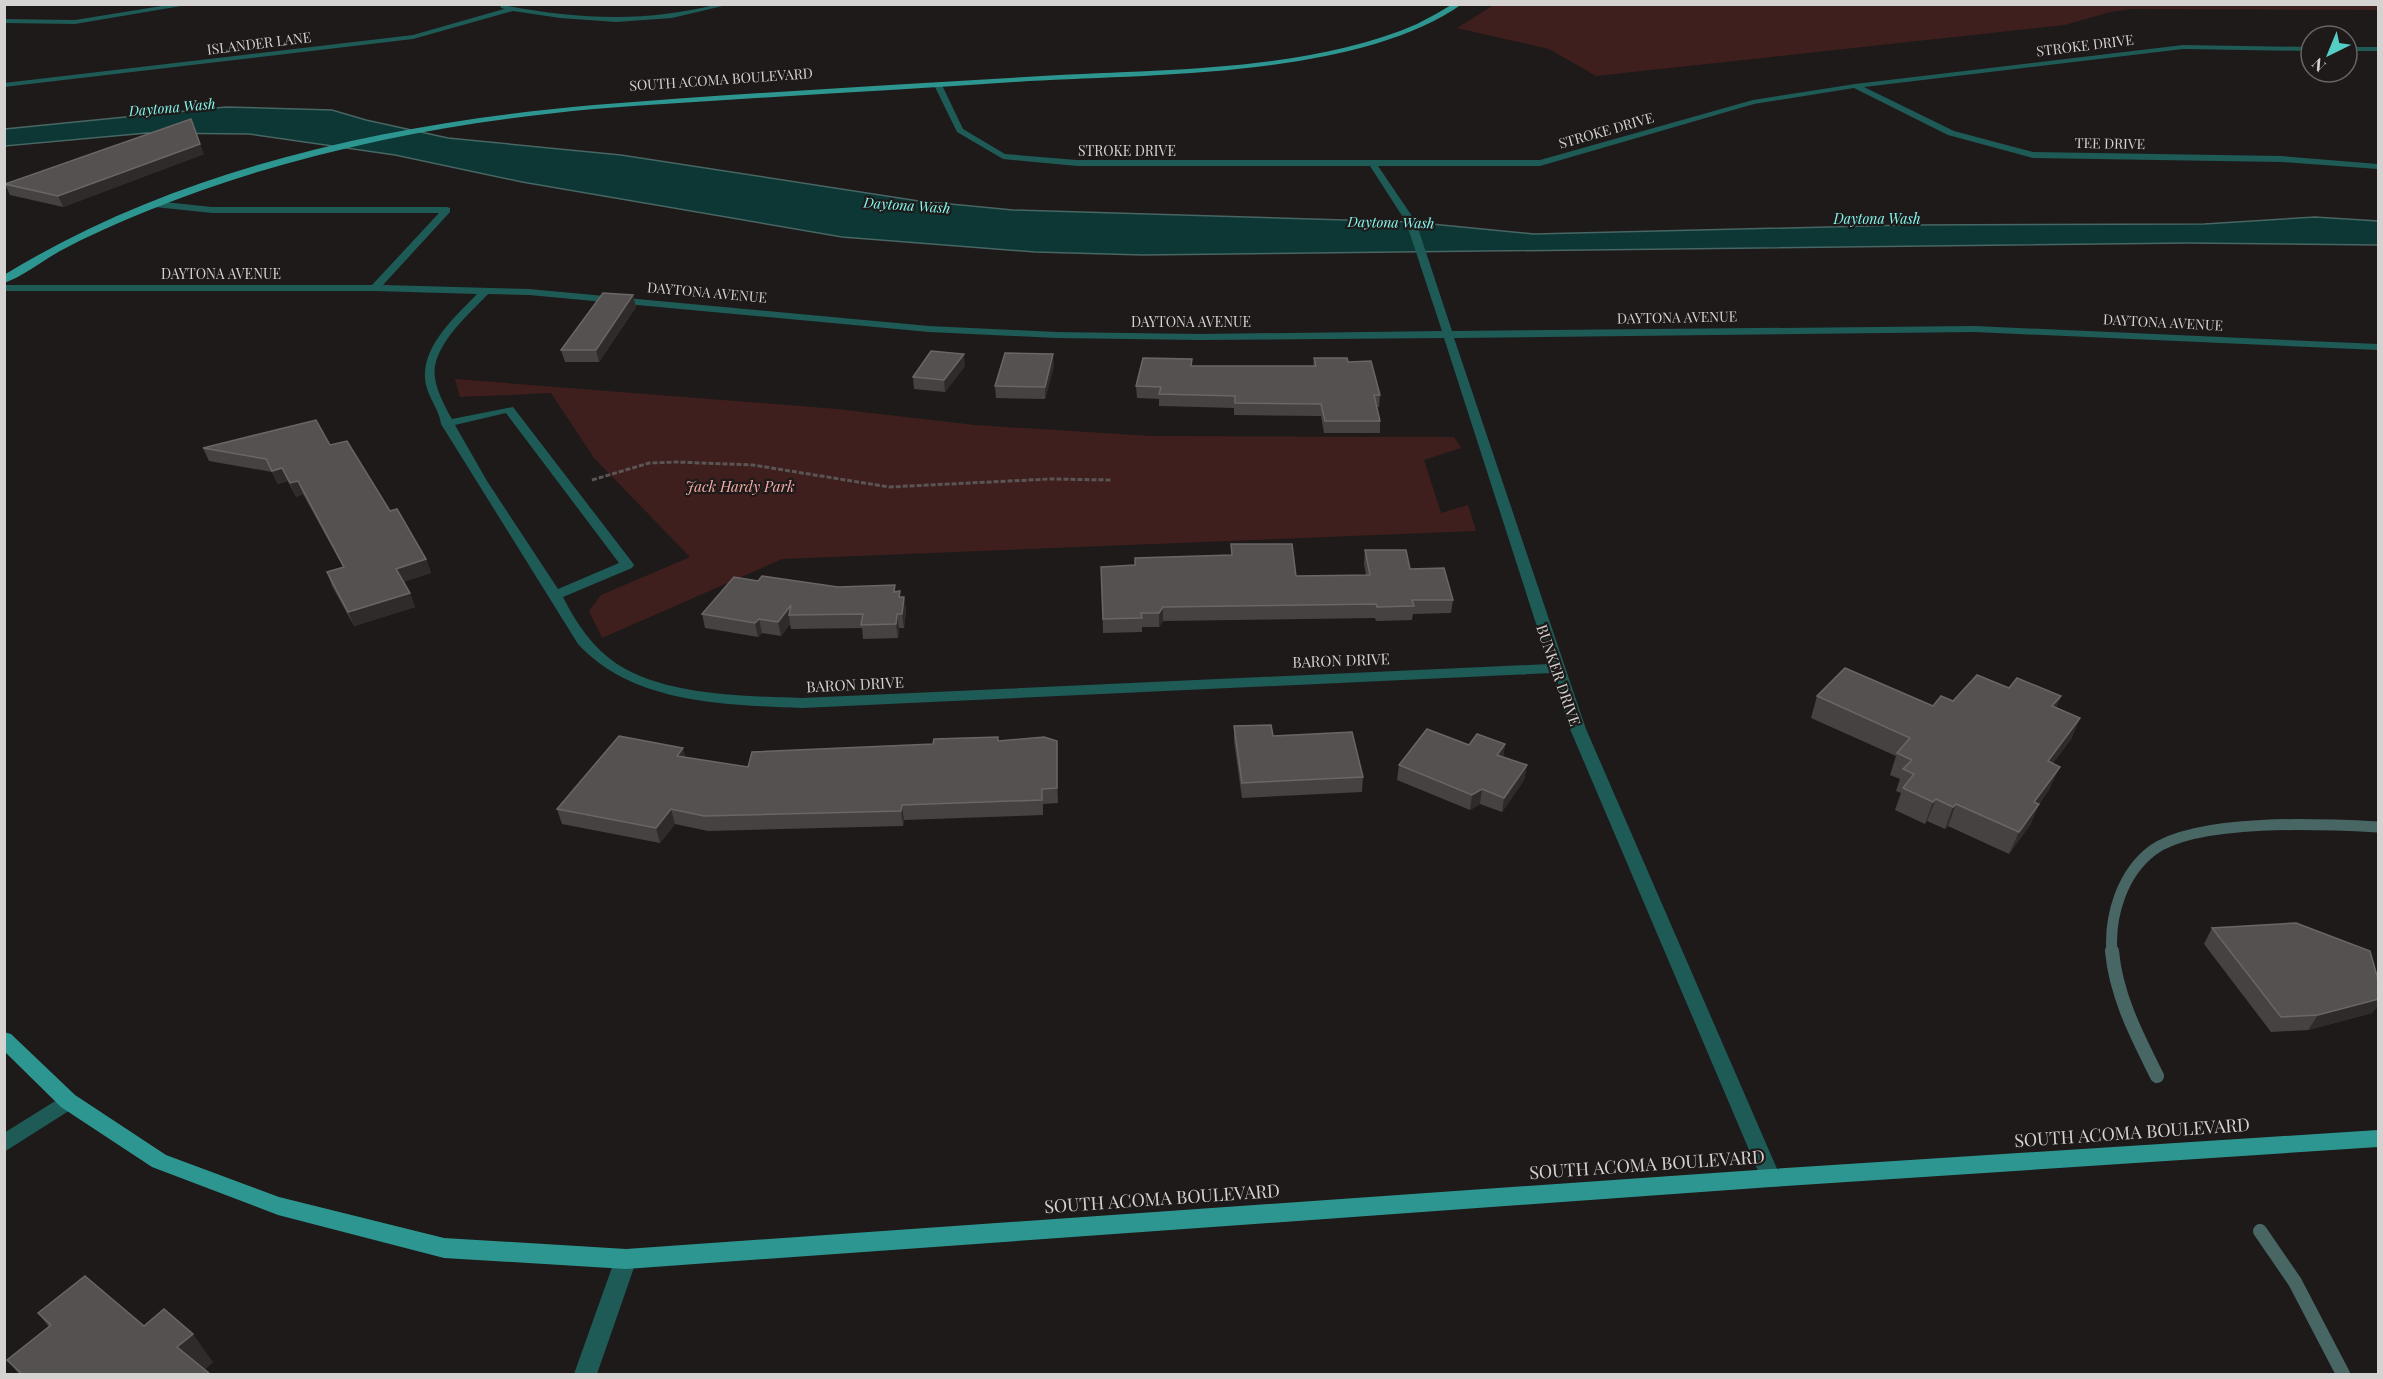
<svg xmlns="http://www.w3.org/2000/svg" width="2383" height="1379" font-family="'Playfair Display',serif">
<rect width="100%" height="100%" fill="#1e1a19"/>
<g fill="#3f1f1d">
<path d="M1494,5l884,-1v6l-246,-1 -22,3 -45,13 -469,51 -47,-27 -92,-21z"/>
<path d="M455,379l382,30 138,16 176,11 303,1 7,11 -37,12 17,53 27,-8 8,26 -694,28 -180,79 -13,-27 12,-16 89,-38 -96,-99 -43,-65 -91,4z"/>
</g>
<path fill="#0c3734" stroke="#486663" stroke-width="1.5" d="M226,107l106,3 34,10 82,18 173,17 298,46 94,9 398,12 123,12 374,-9 296,-1 111,-7 63,4v24l-189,-2 -1046,12 -108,-3 -193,-15 -320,-55 -127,-27 -146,-21 -102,-1 -142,13v-17z"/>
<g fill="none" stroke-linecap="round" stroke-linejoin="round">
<path stroke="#486663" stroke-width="11" d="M2112,953c-3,-37 10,-80 41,-103 45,-32 169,-26 225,-23"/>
<g stroke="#486663" stroke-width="14">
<path d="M2112,951c4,45 25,85 45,125"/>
<path d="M2260,1231l35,51 48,92"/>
</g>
<path stroke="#595554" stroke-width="3" stroke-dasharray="5 2" stroke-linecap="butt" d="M592,480l57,-17 28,-1 76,3 136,22 161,-8 62,1"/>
<g fill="#1e5a56" fill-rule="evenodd">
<path d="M174,4h19l-118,20 -71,-1v-4l71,1z"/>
<path d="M718,4h13l-59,14 -56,4 -56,-4 -47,-7 -100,28 -409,48v-4l409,-48 91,-26 -4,-2 3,-2c72,14 143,18 215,-1z"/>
<path d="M2183,45l128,2v4l-128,-2 -319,38 90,44 79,21 248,4 97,8v5l-97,-7 -248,-4 -85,-23 -94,-47 -100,16 -214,62h-162l38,56 36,109 522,-5 404,18v6l-404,-18 -520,6 132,391 195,449 -3,6 -7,3 -7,-3 -3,-6 -191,-449 -18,-56 -750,35c-76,-3 -169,-4 -224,-64l-137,-220c-1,-12 -12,-26 -15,-39 -8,-36 29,-68 51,-91l-102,-3h-371v-6h368l67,-72h-227l-57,-6 -5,-3 5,-3 57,6h235l3,1v4l-67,73 146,4 400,37 127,6 144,2 242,-3 -36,-109 -36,-56h-293l-74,-7 -46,-27 -23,-47 4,-2 4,2 21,44 42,25 72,6h463l213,-60 102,-16zM488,294l41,1 400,37 127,6 144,2 244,-2 105,326 -747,34c-56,-2 -136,-2 -185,-34 -24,-16 -41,-41 -54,-67l69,-29 2,-3 -2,-3 -119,-155 -61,12c-8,-14 -20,-36 -17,-53 5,-27 35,-53 53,-72zM506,413l113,150 -61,26 -71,-108 -32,-56z"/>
<rect x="2347" y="47" width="31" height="4"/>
<path d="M68,1093l7,2 3,6 -3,6 -71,45v-19z"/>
<path d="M626,1249l8,3 3,7 -40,115h-23l41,-115 3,-7z"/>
</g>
<g fill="#2e9690" fill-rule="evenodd">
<path d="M1453,4h9c-103,73 -309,70 -433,77 -145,10 -290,17 -435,28 -153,14 -304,44 -447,102 -30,12 -59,25 -87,40 -18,10 -36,25 -56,32v-8c176,-108 387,-152 590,-170 150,-12 299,-20 448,-29 119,-7 265,-4 375,-52 12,-6 24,-13 36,-20z"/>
<path d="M4,1032l7,2 64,61 91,60 113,42 165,41 182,11 1145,-80 607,-39v17l-607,40 -1145,82 -182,-11 -166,-43 -126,-48 -91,-60 -57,-56z"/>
</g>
</g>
<g fill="#464241">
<path d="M204,154l-141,53 -53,-12 -5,-11z"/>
<path d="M633,295l3,12 -37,55h-34l-4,-12z"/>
<path d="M1314,358l34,4 32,33 -1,12h-2l3,14v12h-56l-3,-17 -87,-1v-7l-75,-2v-7l-22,-1 -1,-12 56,-20h121z"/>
<path d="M965,366l-20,26 -31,-3 -1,-12z"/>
<path d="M1054,366l-9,33 -49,-1 -1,-12z"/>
<path d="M330,445l60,66 36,48 5,14 -28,9 7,11 5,14 -61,19 -22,-40 -5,-14 16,-5 -40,-73 -7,3 -8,-16 -10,3 -6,-12 -63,-11 -6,-13z"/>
<path d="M1231,544l65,32 70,-1 -2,-11 1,-14 45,19 43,31 -2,13 -38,1 -1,6 -36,1 -1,-3 -212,3 -4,6h-17v5l-39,1 -2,-66 34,-2 96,-10z"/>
<path d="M758,581l142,10v6h4l2,14 -2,17h-5l-1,10 -35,1 -1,-11 -71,1 -1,-5 -9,12 -19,-3 -4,4 -53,-9 -3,-14z"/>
<path d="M2009,688l52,8 -5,11 24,11 -9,21 -18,24 -3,25 -11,16 -9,21 -21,29 -61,-28 -3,3 -18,-8 -2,3 -30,-14 6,-17 -5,-2 4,-12 -10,-4 6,-19 -85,-38 6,-22 116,10z"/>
<path d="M1234,726l39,10 90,41 -1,15 -120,6 -8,-57z"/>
<path d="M998,741h59l1,14v48l-15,1v11l-139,5 -1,6 -195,5 -33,-7 -15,19 -98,-19 -5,-15 128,-52 63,10z"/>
<path d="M1505,744l-2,13 24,8 -3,15 -22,32 -22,-8 -10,6 -73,-30 2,-15 70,-20z"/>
<path d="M2212,928l167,55v21l-7,9 -64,17 -37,2 -67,-88z"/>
<path d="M38,1313l106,13 69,36 -9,8 6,4h-191l-12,-14 42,-33z"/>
</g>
<g fill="#2f2b2a">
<path d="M191,119l13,35 -141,53 -5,-11z"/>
<path d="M633,295l3,12 -37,55 -3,-12z"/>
<path d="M964,354l1,12 -20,26 -1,-12z"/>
<path d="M1053,354l1,12 -9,33v-12z"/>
<path d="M282,468l6,13 -10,3 -6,-13z"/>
<path d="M298,481l5,13 -7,3 -6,-14z"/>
<path d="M426,559l5,14 -30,10 -5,-14z"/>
<path d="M410,593l5,14 -61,19 -6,-14z"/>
<path d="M904,597l2,14 -2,17 -2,-14z"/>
<path d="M791,605l-2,10 1,9 -9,12 -3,-14z"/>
<path d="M1163,607v14l-4,6v-14z"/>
<path d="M897,614l2,14 -1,10 -2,-14z"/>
<path d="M759,619l3,14 -4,4 -3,-14z"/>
<path d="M2061,696l-9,21v-11z"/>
<path d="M2080,718l-9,21 -33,44 10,-22z"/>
<path d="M1057,741l1,14v48l-1,-15z"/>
<path d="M1505,744l-2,15 -6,-4z"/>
<path d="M683,748l4,15 -10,-7z"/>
<path d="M1527,765l-3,15 -22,32 2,-14z"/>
<path d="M2060,767l-10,21 -25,35 9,-21z"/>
<path d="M1482,789l-2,15 -10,6 2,-15z"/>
<path d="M1936,799l-9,22 -2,3 8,-22z"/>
<path d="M1956,804l-8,22 -3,3 8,-22z"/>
<path d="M2039,804l-9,21 -21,29 10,-22z"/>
<path d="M902,805l2,15 -1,6 -2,-15z"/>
<path d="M671,809l4,15 -15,19 -4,-15z"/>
<path d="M2379,999v5l-7,9 -64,17 10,-15z"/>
<path d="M193,1334l20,28 -14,12 -22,-27z"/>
</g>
<g fill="#555151" stroke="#696665" stroke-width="1.5">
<path d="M191,119l9,25 -142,52 -53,-12z"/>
<path d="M603,293l30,2 -37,55h-35z"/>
<path d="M931,351l33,3 -20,26 -31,-3z"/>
<path d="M1005,353l48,1 -8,33 -50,-1z"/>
<path d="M1143,358l49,1 -1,7h125l-2,-8h33l1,4 23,-1 9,34h-6l6,26h-55l-4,-17 -86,-1v-7l-76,-2 2,-7 -25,-1z"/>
<path d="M316,420l14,25 17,-4 43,70 7,-2 29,50 -30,10 14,24 -62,19 -21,-40 17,-5 -46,-86 -8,2 -8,-15 -10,3 -6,-12 -63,-11z"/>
<path d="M1231,544h61l4,32 74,-1 -5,-25h41l4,19 34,-1 9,32h-41l2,6 -37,1 -1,-3 -213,3 -4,6h-18l1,5 -39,1 -2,-52 34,-2v-7l97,-3z"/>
<path d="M762,576l76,11 57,-2 -1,7 6,-1 -1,6h5l-2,17h-5l-1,10 -35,1 2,-11 -74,1 2,-10 -13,17 -19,-3 -4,4 -53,-9 32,-37 24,4z"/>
<path d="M1845,668l88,38 8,-10 12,5 24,-26 32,13 8,-10 44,18 -9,10 28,12 -32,43 12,6 -26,35 5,2 -20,28 -63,-28 -3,3 -17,-8 -3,3 -30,-14 11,-14 -11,-5 9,-9 -15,-7 13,-15 -93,-42z"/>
<path d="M1271,725l2,11 79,-4 11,45 -121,6 -8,-57z"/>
<path d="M1427,729l42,16 8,-11 28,10 -8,11 30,10 -23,33 -22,-9 -10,6 -73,-30z"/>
<path d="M619,736l64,12 -6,8 71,11 4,-15 181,-8 1,-5 64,-2v4l46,-4 13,4v47l-15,1v11l-140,5 -1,6 -197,5 -33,-7 -15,19 -99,-19z"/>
<path d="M2296,923l74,28 9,32v16l-61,16 -37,2 -69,-89z"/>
<path d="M85,1276l59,50 20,-17 29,25 -16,13 33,27h-188l-15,-14 44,-35 -13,-12z"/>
</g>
<g text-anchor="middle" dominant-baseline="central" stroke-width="4.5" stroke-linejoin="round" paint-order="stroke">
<g font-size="14" fill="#d5d2d2" stroke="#1e1a19">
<text transform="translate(259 43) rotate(-7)">ISLANDER LANE</text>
<text transform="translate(2085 45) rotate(-7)">STROKE DRIVE</text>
<text transform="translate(721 79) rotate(-4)">SOUTH ACOMA BOULEVARD</text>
<text transform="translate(1606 130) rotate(-16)">STROKE DRIVE</text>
<text transform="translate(2110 143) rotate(1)">TEE DRIVE</text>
<text x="1127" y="150">STROKE DRIVE</text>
<text x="221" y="273">DAYTONA AVENUE</text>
<text transform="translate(707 292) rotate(5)">DAYTONA AVENUE</text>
<text transform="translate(1677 317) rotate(-1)">DAYTONA AVENUE</text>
<text x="1191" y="321">DAYTONA AVENUE</text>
<text transform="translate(2163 322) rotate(3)">DAYTONA AVENUE</text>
</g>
<g font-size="14" font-style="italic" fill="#84f8ef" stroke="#1e1a19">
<text transform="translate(172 107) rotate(-5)">Daytona Wash</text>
<text transform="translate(907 205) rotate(4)">Daytona Wash</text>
<text x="1877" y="218">Daytona Wash</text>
<text transform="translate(1391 222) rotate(1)">Daytona Wash</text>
</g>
<g font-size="15" font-style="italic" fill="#f4aca6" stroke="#1e1a19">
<text x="740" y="486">Jack Hardy Park</text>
</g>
<g font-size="15" fill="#d5d2d2" stroke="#1e1a19">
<text transform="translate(1341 660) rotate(-2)">BARON DRIVE</text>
<text transform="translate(1559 675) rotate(71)">BUNKER DRIVE</text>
<text transform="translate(855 684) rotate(-3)">BARON DRIVE</text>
</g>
<g font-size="18" fill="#d5d2d2" stroke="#1e1a19">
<text transform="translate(2132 1132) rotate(-4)">SOUTH ACOMA BOULEVARD</text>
<text transform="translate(1647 1164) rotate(-4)">SOUTH ACOMA BOULEVARD</text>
<text transform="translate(1162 1198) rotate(-4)">SOUTH ACOMA BOULEVARD</text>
</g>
</g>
<rect width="2383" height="1379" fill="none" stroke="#d5d2d2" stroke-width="12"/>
<g transform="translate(2329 54) rotate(223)"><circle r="28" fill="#1e1a19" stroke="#676463" stroke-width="1.5"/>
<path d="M0-4.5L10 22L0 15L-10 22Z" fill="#55cec5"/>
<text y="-9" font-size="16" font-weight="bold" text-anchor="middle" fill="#d5d2d2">N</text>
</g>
</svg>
